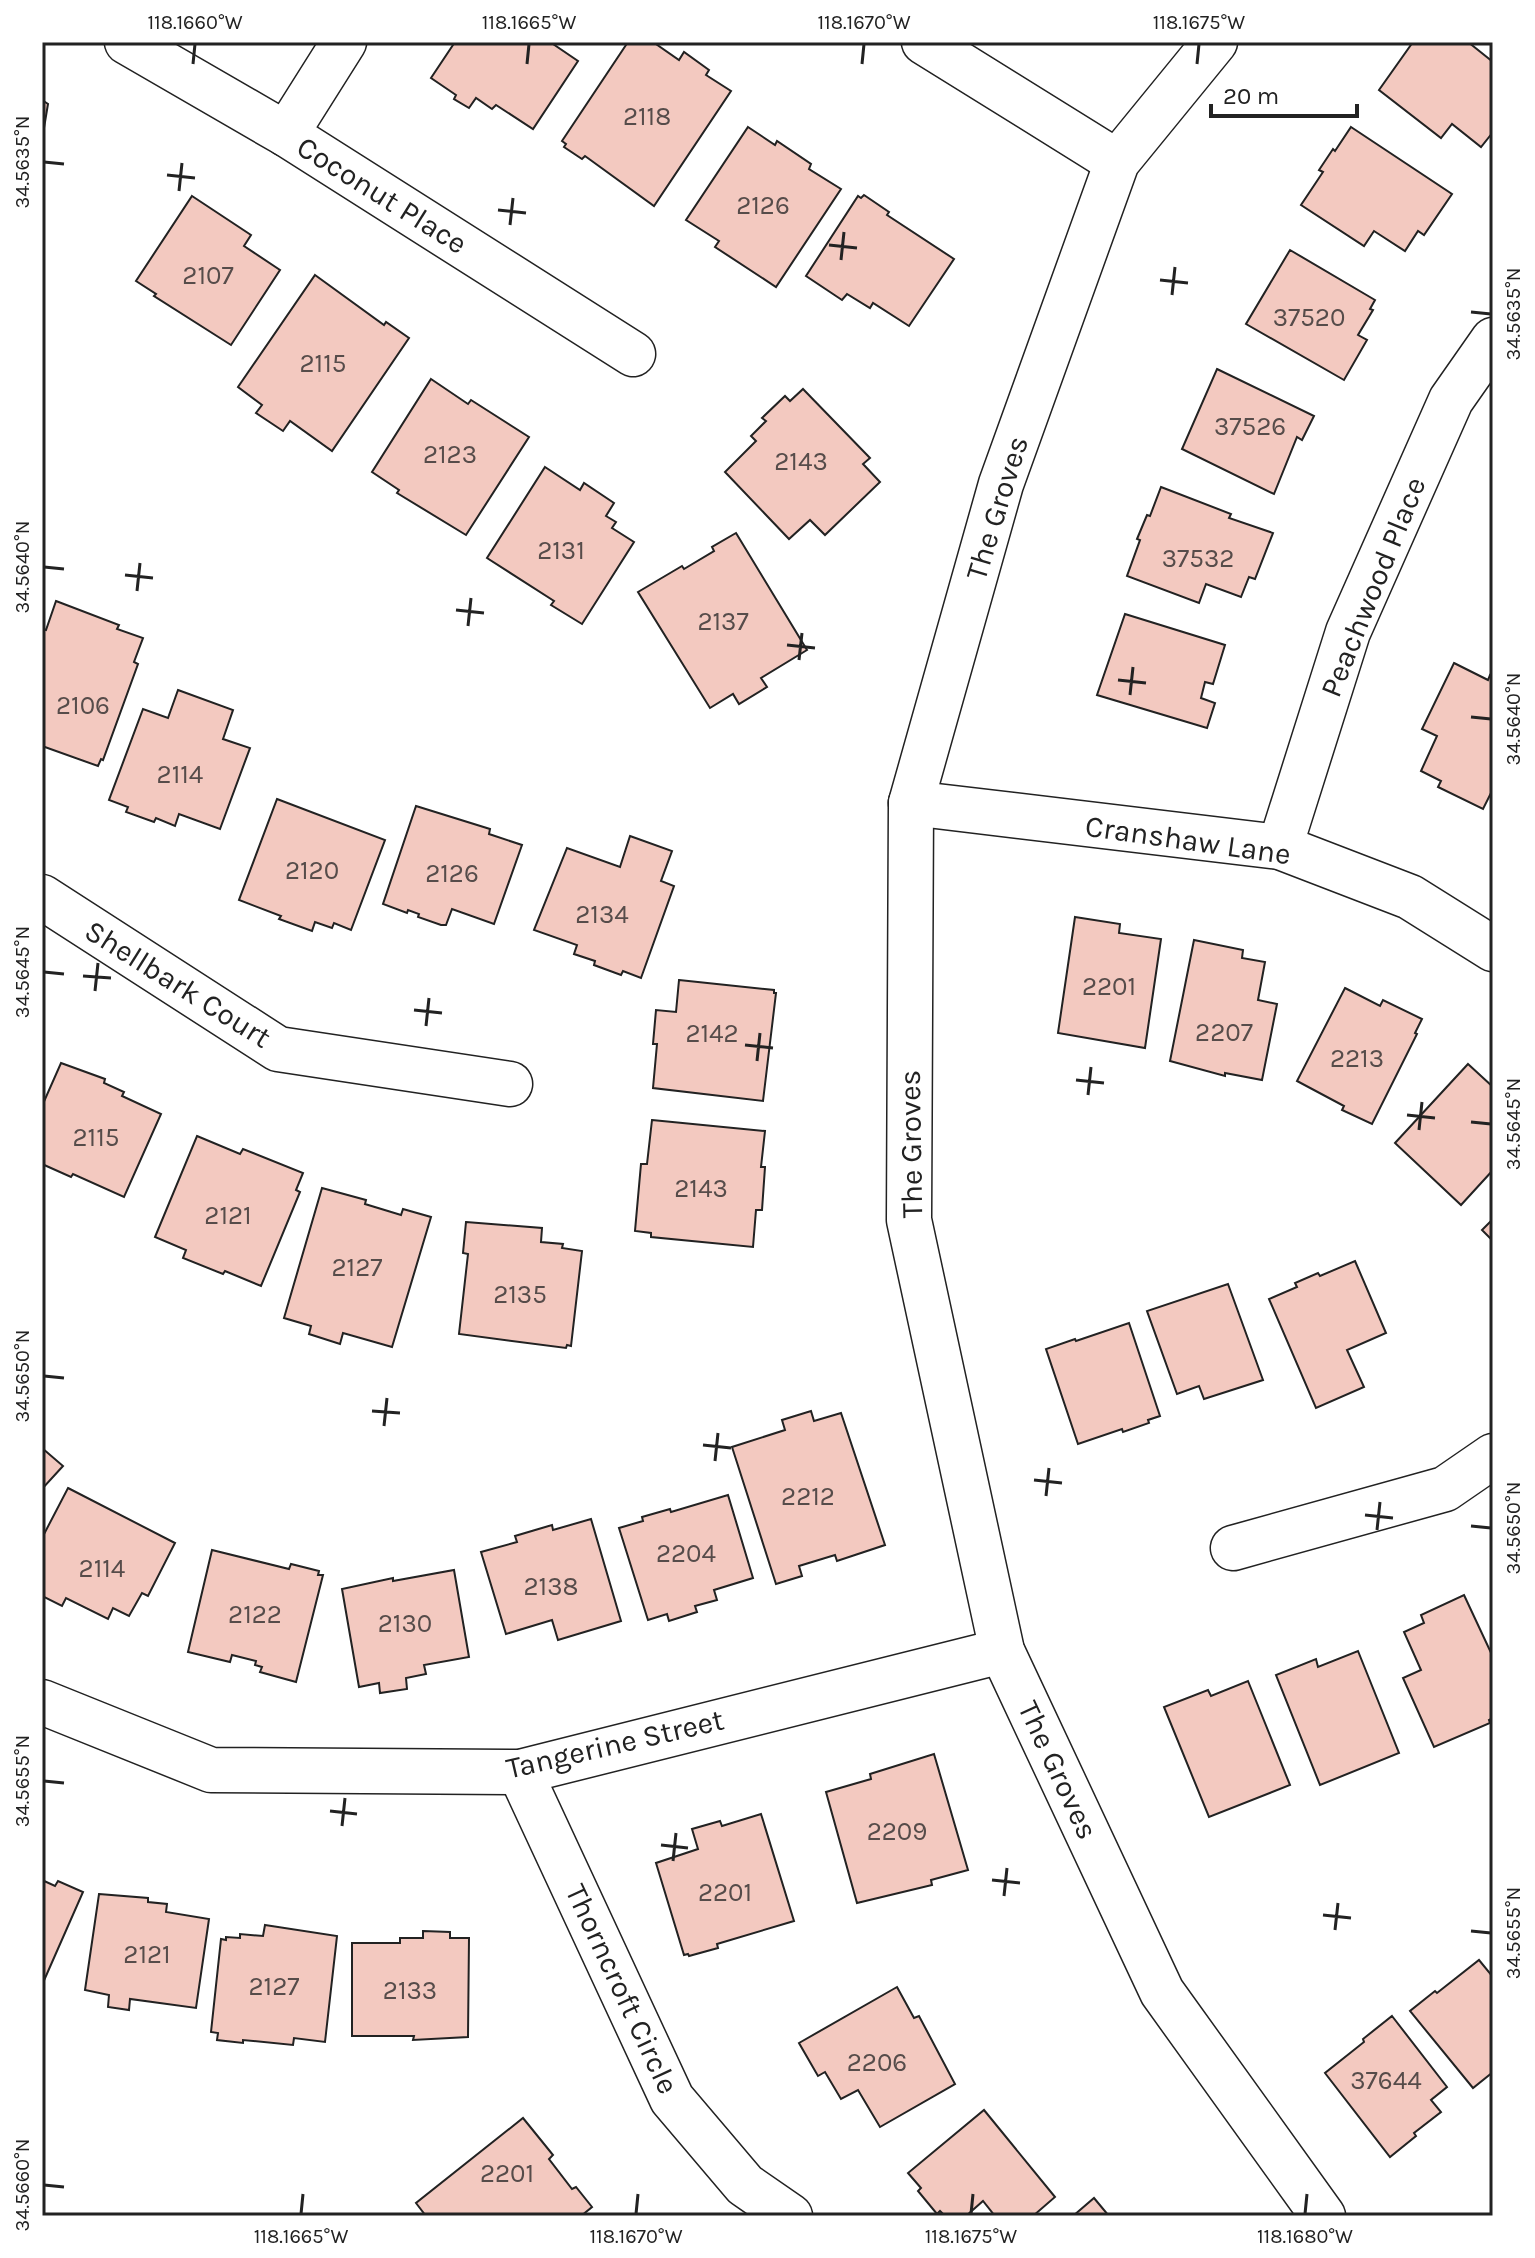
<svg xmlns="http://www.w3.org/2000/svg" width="1535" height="2258" font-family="Karla,sans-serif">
<rect width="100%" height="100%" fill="#fff"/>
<g fill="#f3c9c0" stroke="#222" stroke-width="2">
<path d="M455,42h95l28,19 -45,68 -37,-24 -4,4 -16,-11 -7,10 -15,-9 2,-4 -25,-17z"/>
<path d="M628,42h25l26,18 5,-8 25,18 -3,5 25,16 -77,115 -69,-50 -3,3 -18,-12 2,-3 -4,-3z"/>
<path d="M1413,42h55l25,20v70l-12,15 -29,-23 -11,14 -62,-48z"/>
<path d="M42,100l6,4 -5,30h-1z"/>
<path d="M748,127l27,18 2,-4 34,23 -2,5 32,20 -65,98 -61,-40 4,-6 -33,-21z"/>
<path d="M1351,127l101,67 -28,41 -6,-4 -13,20 -31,-20 -10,15 -63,-41 22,-33 -4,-2 14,-21 2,2z"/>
<path d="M864,195l25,17 -2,3 67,44 -45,67 -36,-23 -3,5 -23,-14 -5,6 -36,-24 52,-80 3,2z"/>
<path d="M192,196l59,39 -7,11 36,24 -49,75 -77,-49 2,-2 -20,-13z"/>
<path d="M1290,250l85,50 -5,9 3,1 -15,25 9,5 -23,40 -98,-56z"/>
<path d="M315,275l69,50 2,-3 23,16 -77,113 -42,-30 -7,10 -27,-18 6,-8 -24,-18z"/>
<path d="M1217,369l97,47 -12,24 -5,-3 -23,57 -92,-45z"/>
<path d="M431,379l37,25 3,-4 58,37 -63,98 -69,-42 2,-3 -27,-18z"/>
<path d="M803,389l67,69 -7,6 17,18 -55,53 -15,-15 -21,19 -64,-67 31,-31 -5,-5 15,-15 -4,-3 23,-22 5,5z"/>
<path d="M545,467l35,23 4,-7 30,20 -8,13 10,6 -4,6 22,14 -52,82 -31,-19 3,-4 -67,-43z"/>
<path d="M1161,487l70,27 -2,4 44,15 -18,46 -6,-2 -8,20 -35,-13 -7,19 -72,-27 13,-36 -3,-1 10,-24 3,1z"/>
<path d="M736,533l71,117 -46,28 6,9 -28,17 -6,-10 -23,14 -72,-116 44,-26 2,3 30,-18 -2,-4z"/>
<path d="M56,601l63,24 -2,4 26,9 -9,24 4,2 -35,96 -2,-1 -3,7 -56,-20v-117l4,1z"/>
<path d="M1125,614l100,31 -12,39 -8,-2 -4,16 14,5 -8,25 -110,-33z"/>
<path d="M1454,663l34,17 2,-5 3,2v112l-10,20 -45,-22 3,-6 -20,-10 16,-35 -15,-7z"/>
<path d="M178,690l55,20 -10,29 27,9 -30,81 -41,-15 -4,12 -19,-8 -2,4 -28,-10 2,-5 -19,-7 34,-91 25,9z"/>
<path d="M277,799l108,41 -34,90 -17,-7 -2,5 -17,-6 -3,9 -33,-12 2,-3 -42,-16z"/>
<path d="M416,806l74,23 -1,5 33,11 -28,79 -42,-15 -6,16h-5l-23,-8 1,-3 -11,-4 -1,3 -24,-9z"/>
<path d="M630,836l42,15 -11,30 13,5 -33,92 -18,-7 -2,4 -27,-10 1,-4 -21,-7 3,-9 -43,-15 33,-82 53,19z"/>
<path d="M1075,917l45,7 -1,9 42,6 -16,109 -87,-15z"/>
<path d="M1194,940l49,10 -1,8 23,4 -7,38 19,4 -15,76 -37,-7v3l-55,-15z"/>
<path d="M679,980l95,10v3h2l-13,108 -110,-13 4,-44h-4l3,-34 20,2z"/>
<path d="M1345,988l35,18 3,-6 39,19 -7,14 2,1 -45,90 -30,-14 2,-4 -47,-25z"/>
<path d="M61,1063l44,16 -1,4 20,9 -2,4 39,18 -37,83 -51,-23 -2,3 -29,-13v-58z"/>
<path d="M1468,1064l25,23v83l-32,35 -66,-62z"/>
<path d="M652,1120l113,11 -4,36h4l-3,43h-6l-3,37 -102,-10v-4l-16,-2 6,-67h6z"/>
<path d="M197,1136l43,18 3,-5 60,24 -7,17 4,2 -39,94 -36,-15 -2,3 -40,-16 3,-8 -31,-13z"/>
<path d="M322,1188l44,12 -1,4 36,11 2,-6 28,8 -39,130 -49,-14 -3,11 -31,-10 2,-8 -27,-8z"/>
<path d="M1493,1219v22l-11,-11z"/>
<path d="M466,1222l76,6 -1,14 22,2 -1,4 20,3 -11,95 -4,-1 -1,3 -107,-14 9,-80 -5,-1z"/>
<path d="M1355,1261l31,72 -39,17 17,37 -48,21 -47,-109 28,-12 -2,-4 23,-10 2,3z"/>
<path d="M1228,1284l35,96 -59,19 -5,-13 -22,8 -30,-83z"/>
<path d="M1129,1323l31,93 -12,4 1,3 -26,9 -1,-3 -44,15 -32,-95 29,-10 1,2z"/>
<path d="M811,1411l3,10 27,-8 44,132 -48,16 -2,-6 -36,11 3,10 -26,8 -44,-137 53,-17 -3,-10z"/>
<path d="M42,1448l21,18 -21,23z"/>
<path d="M68,1488l107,55 -27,53 -6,-3 -13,23 -16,-8 -5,11 -42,-21 -4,8 -20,-10v-58z"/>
<path d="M728,1495l25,83 -39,12 3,10 -22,6 2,6 -28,9 -2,-7 -19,6 -29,-92 24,-7 -1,-4 28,-8 1,3z"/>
<path d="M591,1519l30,102 -63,19 -6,-20 -46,14 -25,-82 36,-10 -2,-6 37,-11 1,5z"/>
<path d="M212,1550l77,19 2,-5 28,7 -1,4h5l-27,107 -36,-10 2,-5 -7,-2 1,-4 -24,-6 -2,7 -42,-10z"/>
<path d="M454,1570l15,87 -45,8 2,9 -20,4 1,11 -27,4 -1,-10 -20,4 -17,-98 51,-11v3z"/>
<path d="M1464,1595l29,62v61l-4,2 1,3 -56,24 -31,-69 18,-8 -17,-38 20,-9 -3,-8z"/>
<path d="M1358,1651l41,102 -79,32 -44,-110 40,-16 2,8z"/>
<path d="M1248,1681l42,104 -81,32 -45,-110 44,-17 3,6z"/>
<path d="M934,1754l34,116 -37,10 1,5 -75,18 -31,-111 45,-13 -1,-5z"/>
<path d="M761,1814l33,107 -77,23 1,4 -29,8 -1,-2 -4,1 -28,-92 42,-14 -6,-20 28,-8 2,5z"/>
<path d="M42,1880l13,6 3,-5 25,11 -41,93z"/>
<path d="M99,1894l49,4v4l19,2 -1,8 43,7 -13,89 -66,-9 -1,11 -21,-3 1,-12 -24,-5z"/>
<path d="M265,1925l72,11 -12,106 -31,-4 -1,7 -50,-5v3l-26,-3 1,-7 -7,-1 10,-93 5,1v-3l14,1v-4l23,2z"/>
<path d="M423,1931l27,1v6h19l-1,99 -55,3 1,-4h-62v-93h48v-5h23z"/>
<path d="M1479,1960l14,17v95l-20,16 -63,-77 25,-20 2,2z"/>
<path d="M897,1987l17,31 5,-2 36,68 -75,43 -22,-37 -17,9 -16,-27 -7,4 -19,-33z"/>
<path d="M1392,2016l55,71 -16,13 10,12 -27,21 2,3 -26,21 -65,-84 39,-31 -1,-3z"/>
<path d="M984,2110l71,87 -22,19h-38l-12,-15 -17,15h-21l-5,-5 -3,3 -19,-23 3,-3 -13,-15z"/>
<path d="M523,2118l30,37 -4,4 23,30 4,-2 16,20 -11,9h-155l-10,-13z"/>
<path d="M1094,2198l15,18h-36z"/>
</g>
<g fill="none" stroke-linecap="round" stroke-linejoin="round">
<defs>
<g id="street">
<path d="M127,42l159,92 347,220"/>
<path d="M924,42l193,120"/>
<path d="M1215,42l-98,120 -116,322 -90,319 -2,417 93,431 160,341 161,224"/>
<path d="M286,134l58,-92"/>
<path d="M911,803l369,44 130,50 83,52"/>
<path d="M1280,847l68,-215 103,-232 42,-60"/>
<path d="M42,897l236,152 232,35"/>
<path d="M1233,1548l212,-59 48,-33"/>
<path d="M42,1702l169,68 309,2 482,-121"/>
<path d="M520,1772l152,327 73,86 45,31"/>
</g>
</defs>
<use href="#street" stroke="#222" stroke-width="47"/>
<use href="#street" stroke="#fff" stroke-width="44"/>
</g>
<path fill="none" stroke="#222" stroke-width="3" d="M193,64l2,-20M527,64l2,-20M862,64l2,-20M1197,64l2,-20M44,162l20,2M167,175l28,3M179,191l3,-28M498,210l28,3M510,225l3,-27M829,245l28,3M841,260l3,-28M1160,280l28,3M1172,295l3,-28M1471,312l20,2M44,567l20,2M125,575l28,3M137,591l3,-28M456,610l28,3M468,626l3,-28M787,645l28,3M799,660l3,-27M1118,680l28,3M1130,695l3,-28M1471,717l20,2M44,972l20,2M83,976l28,2M95,991l3,-28M414,1010l28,3M426,1026l3,-28M745,1045l28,3M757,1061l3,-28M1076,1080l28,3M1088,1095l3,-28M1407,1115l28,3M1471,1122l20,2M1419,1130l3,-28M44,1376l20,2M372,1411l28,2M384,1426l3,-28M703,1445l28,3M715,1461l3,-28M1034,1480l28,3M1046,1496l3,-28M1365,1515l28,3M1471,1526l20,2M1377,1530l3,-28M44,1781l20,2M330,1811l27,3M342,1826l3,-28M661,1845l27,3M673,1861l3,-28M992,1880l28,3M1004,1896l3,-28M1323,1915l28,3M1335,1930l3,-27M1471,1931l20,2M44,2185l20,2M301,2214l2,-20M636,2214l2,-20M971,2214l2,-20M1305,2214l2,-20"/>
<g text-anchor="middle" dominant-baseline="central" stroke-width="6" stroke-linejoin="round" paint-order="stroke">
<g font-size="26" fill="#564c4a">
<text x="647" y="116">2118</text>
<text x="763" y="205">2126</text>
<text x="208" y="275">2107</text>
<text x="1309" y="317">37520</text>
<text x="323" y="363">2115</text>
<text x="1250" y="426">37526</text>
<text x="450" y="454">2123</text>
<text x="801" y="461">2143</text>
<text x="561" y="550">2131</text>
<text x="1198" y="558">37532</text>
<text x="723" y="621">2137</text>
<text x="83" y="705">2106</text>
<text x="180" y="774">2114</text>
<text x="312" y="870">2120</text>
<text x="452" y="873">2126</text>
<text x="602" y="914">2134</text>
<text x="1109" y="986">2201</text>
<text x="1224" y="1032">2207</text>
<text x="712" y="1033">2142</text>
<text x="1357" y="1058">2213</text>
<text x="96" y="1137">2115</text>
<text x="701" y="1188">2143</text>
<text x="228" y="1215">2121</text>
<text x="357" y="1267">2127</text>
<text x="520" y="1294">2135</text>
<text x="808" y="1496">2212</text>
<text x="686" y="1553">2204</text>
<text x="102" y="1568">2114</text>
<text x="551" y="1586">2138</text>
<text x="255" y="1614">2122</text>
<text x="405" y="1623">2130</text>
<text x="897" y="1831">2209</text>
<text x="725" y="1892">2201</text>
<text x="147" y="1954">2121</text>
<text x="274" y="1986">2127</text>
<text x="410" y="1990">2133</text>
<text x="877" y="2062">2206</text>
<text x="1386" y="2080">37644</text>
<text x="507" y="2173">2201</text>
</g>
<g font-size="30" fill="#222" stroke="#fff">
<text transform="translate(382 195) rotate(32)">Coconut Place</text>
<text transform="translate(997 508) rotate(-73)">The Groves</text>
<text transform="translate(1373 587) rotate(-68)">Peachwood Place</text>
<text transform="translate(1188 840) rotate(8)">Cranshaw Lane</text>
<text transform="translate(178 984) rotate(32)">Shellbark Court</text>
<text transform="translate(911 1144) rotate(-91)">The Groves</text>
<text transform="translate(615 1744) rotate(-13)">Tangerine Street</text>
<text transform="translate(1058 1770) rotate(65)">The Groves</text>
<text transform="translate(622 1989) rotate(65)">Thorncroft Circle</text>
</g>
</g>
<rect width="1535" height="2258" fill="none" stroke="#ffffff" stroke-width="88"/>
<path d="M1211 104v12h146v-12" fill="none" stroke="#222222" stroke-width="4"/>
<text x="1223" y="104" font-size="24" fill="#222222" stroke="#ffffff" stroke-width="6" paint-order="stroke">20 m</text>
<rect x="44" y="44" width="1447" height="2170" fill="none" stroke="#222" stroke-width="3"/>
<g font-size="20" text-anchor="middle" fill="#222">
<text x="195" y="29">118.1660°W</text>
<text x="529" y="29">118.1665°W</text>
<text x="864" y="29">118.1670°W</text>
<text x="1199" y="29">118.1675°W</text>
<text transform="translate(22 162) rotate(-90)" y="7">34.5635°N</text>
<text transform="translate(1513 314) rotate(-90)" y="7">34.5635°N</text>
<text transform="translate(22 567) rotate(-90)" y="7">34.5640°N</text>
<text transform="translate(1513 719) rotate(-90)" y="7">34.5640°N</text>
<text transform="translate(22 972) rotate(-90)" y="7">34.5645°N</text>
<text transform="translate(1513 1124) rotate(-90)" y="7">34.5645°N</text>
<text transform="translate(22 1376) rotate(-90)" y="7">34.5650°N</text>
<text transform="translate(1513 1528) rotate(-90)" y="7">34.5650°N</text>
<text transform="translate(22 1781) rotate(-90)" y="7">34.5655°N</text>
<text transform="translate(1513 1933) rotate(-90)" y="7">34.5655°N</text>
<text transform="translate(22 2185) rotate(-90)" y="7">34.5660°N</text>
<text x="301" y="2243">118.1665°W</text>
<text x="636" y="2243">118.1670°W</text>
<text x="971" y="2243">118.1675°W</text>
<text x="1305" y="2243">118.1680°W</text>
</g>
</svg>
